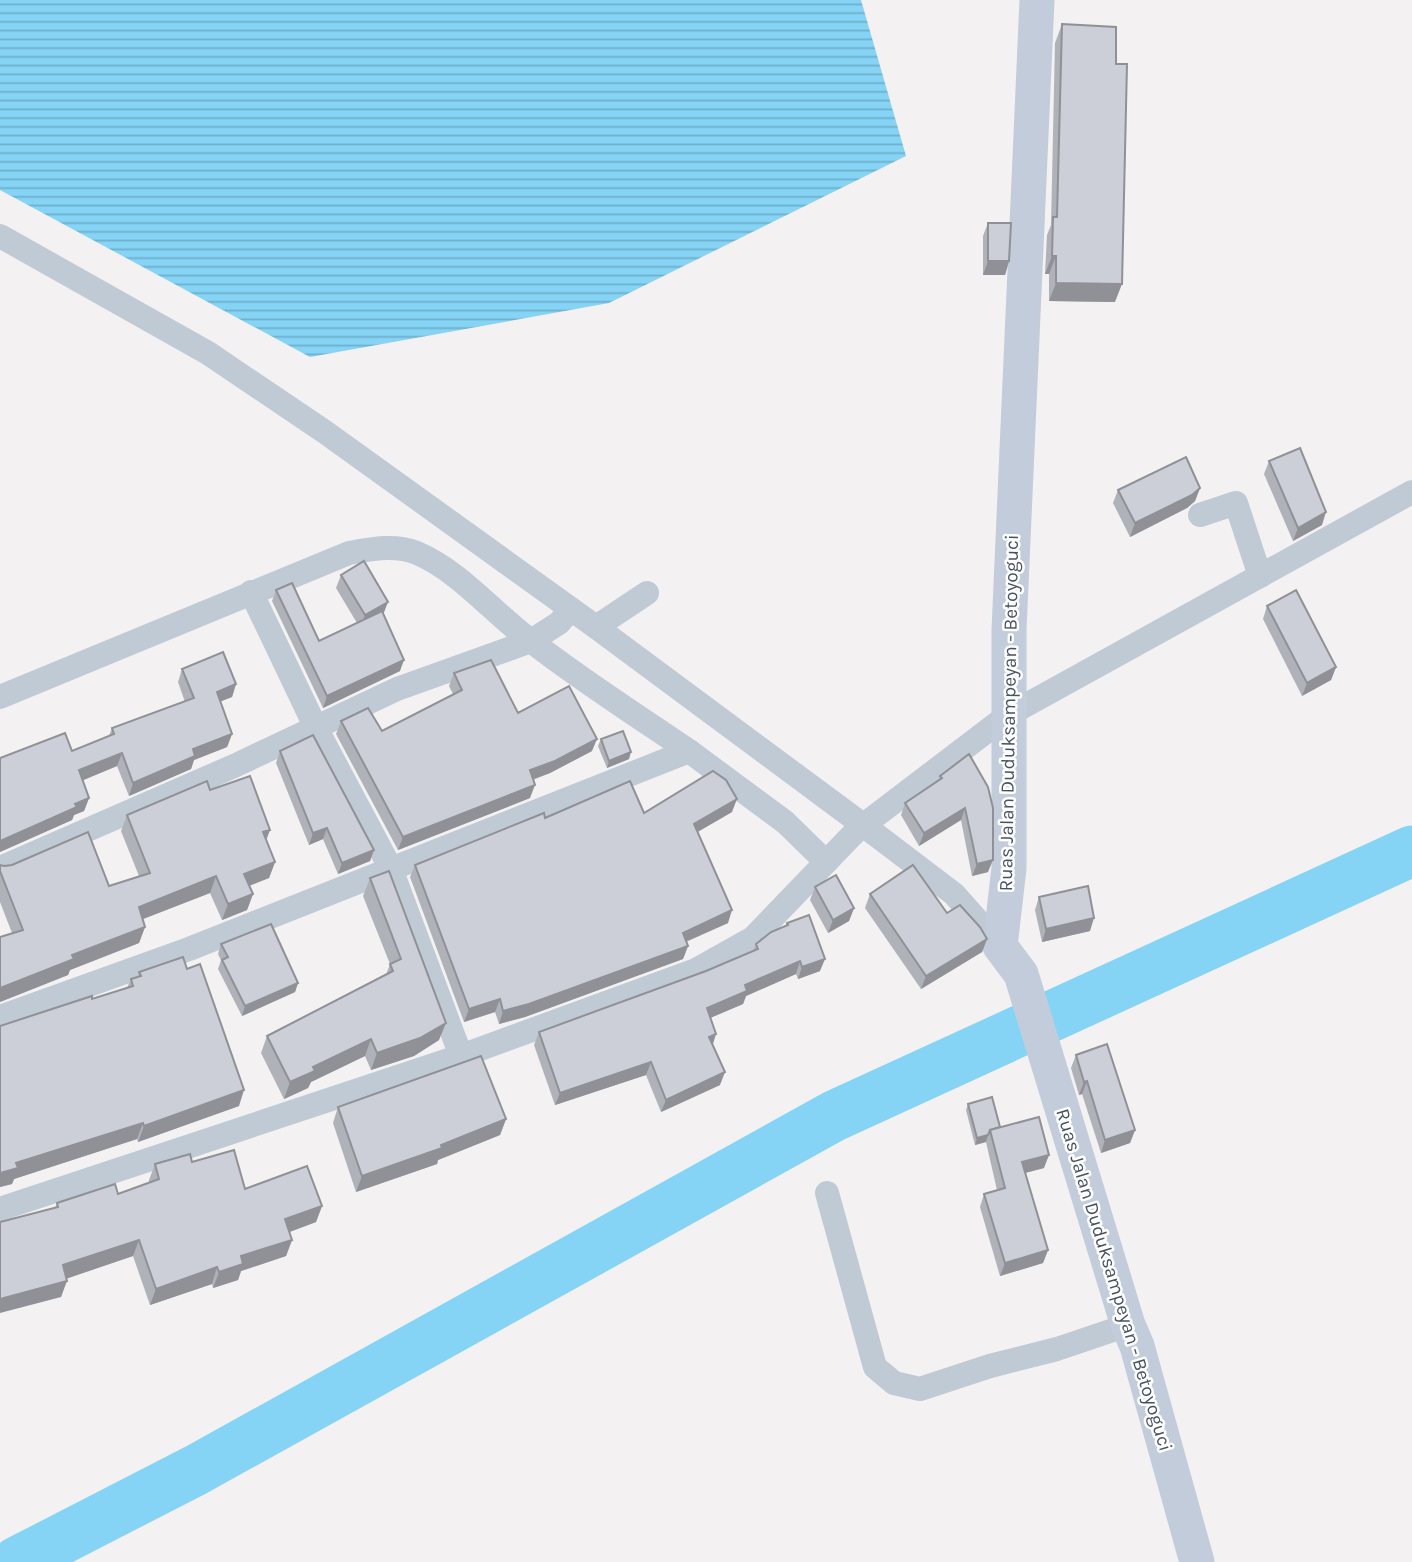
<svg xmlns="http://www.w3.org/2000/svg" width="1412" height="1562" font-family="Karla,sans-serif">
<defs>
<pattern id="water-rules" width="6" height="5" patternUnits="userSpaceOnUse" patternTransform="scale(1.75)"><rect width="6" height="5" fill="#85d4f5"/><path d="M0 2.5h6" fill="none" stroke="#6fafca"/></pattern>
</defs>
<rect width="100%" height="100%" fill="#f3f1f1"/>
<path fill="url(#water-rules)" d="M0,0h861l45,156 -297,147 -299,54 -310,-167z"/>
<g fill="none" stroke-linecap="round" stroke-linejoin="round">
<path stroke="#85d4f5" stroke-width="51" d="M17,1562l179,-92 638,-354 578,-265"/>
<g stroke="#c0cad4" stroke-width="24">
<path d="M0,236l208,117 117,79 271,195 267,198 91,69 46,52"/>
<path d="M1200,515l36,-12 24,73"/>
<path d="M251,592l64,134 76,143 70,187"/>
<path d="M596,627l51,-34"/>
<path d="M0,697l349,-144c22,-4 46,-9 68,0 44,19 76,60 114,88 50,39 105,74 158,110"/>
<path d="M0,868l234,-102 163,-77 134,-48 28,-18 12,-14"/>
<path d="M0,1017l189,-68 500,-198 96,71 41,40"/>
<path d="M827,1193l48,174 19,16 26,6 70,-23 67,-17 71,-24"/>
<path d="M0,1209l461,-153 235,-86 57,-32 104,-108 151,-115 404,-223"/>
</g>
<path stroke="#c2ccdb" stroke-width="35" d="M1037,0l-28,630v238l-9,78 21,28 107,351 9,21 60,216"/>
</g>
<g fill="#afb2b9">
<path d="M1062,24l53,278 -66,-1v-27h-4l2,-39 4,-10 4,-182z"/>
<path d="M988,223l21,38 -4,14h-22v-39z"/>
<path d="M1269,461l53,64 -29,16 -29,-67z"/>
<path d="M1200,488l-5,13 -8,7 -57,29 -17,-34 5,-13z"/>
<path d="M341,575l42,40 17,56 -77,37 -51,-107 4,-11 43,51 38,-18 -21,-35z"/>
<path d="M1267,606l69,61 -5,13 -29,16 -39,-77z"/>
<path d="M182,669l54,15 -4,13 -12,4 12,33 -5,13 -33,13 -3,9 -62,27 -12,-30 -34,14 6,18 -5,13 -10,4 -2,5 -72,32v-94l72,-7 37,-15 3,-8 73,-26 -7,-20z"/>
<path d="M454,673l64,40 74,38 -42,22 -17,7 -3,18 -132,52 -62,-116 5,-13 41,10 71,-37 -4,-8z"/>
<path d="M601,739l28,20 -22,9 -9,-22z"/>
<path d="M280,751l94,99 -4,11 -32,13 -15,-35 -14,6 -33,-82z"/>
<path d="M969,754l19,118 -16,4 -11,-56 -42,26 -18,-31 4,-12 34,-23 1,-4z"/>
<path d="M210,790l56,50 9,22 -6,16 -20,8 4,8 -6,16 -25,10 -12,-27 -68,26 3,8 -6,16 -69,27 -2,5 -68,27v-65l12,-4 -12,-31v-37l109,21 30,-10 -18,-45 6,-16z"/>
<path d="M732,812l-35,20 31,91 -42,19 2,4 -5,13 -158,58 -26,7 -4,-12 -31,10 -54,-145 5,-12 130,-47 99,-5z"/>
<path d="M370,878l69,162 -25,16 -43,14 -6,-14 -54,26 -3,6 -24,11 -23,-46 6,-17 119,-61 4,-11 -27,-68z"/>
<path d="M815,887l39,21 -5,13 -21,12 -18,-33z"/>
<path d="M870,894l77,19 40,26 -5,13 -61,37 -56,-81z"/>
<path d="M1039,897l51,34 -48,11 -7,-32z"/>
<path d="M787,923l33,48 -22,8 -2,-5 -50,22 -3,8 -33,14 6,16 -4,10 8,41 -59,27 -15,-37 -91,30 -21,-60 5,-13 167,-61 47,-20 3,-7 29,-18z"/>
<path d="M221,944l77,39 -3,9 -53,24 -24,-47 3,-9 -3,-6z"/>
<path d="M139,972l100,134 -101,36 -1,-3 -123,40 -2,5 -12,3 92,-188 35,-11 4,-9 7,-2z"/>
<path d="M1076,1055l59,75 -5,13 -29,10 -19,-59 -3,1 -8,-27z"/>
<path d="M968,1104l32,23 44,41 -19,5 23,77 -5,13 -43,13 -20,-69 4,-13 13,-4 -11,-48 -11,3 -9,-35z"/>
<path d="M338,1107l168,12 -6,16 -62,25 -1,4 -81,28 -23,-69z"/>
<path d="M192,1162l53,27 77,17 -6,16 -27,10 3,8 -6,16 -45,15 -3,9 -25,8 -1,-4 -62,21 -17,-49 -67,22 -5,19 -6,-89 2,-5 61,-9 31,-12v-2l6,-16z"/>
</g>
<g fill="#8f9196">
<path d="M1052,256h4l-7,18h-4z"/>
<path d="M988,261h21l-4,14h-22z"/>
<path d="M1056,283l66,1 -7,18 -66,-1z"/>
<path d="M1200,488l-5,13 -8,7 -57,29 5,-14z"/>
<path d="M1326,512l-4,13 -29,16 5,-13z"/>
<path d="M388,602l-5,13 -23,14 5,-14z"/>
<path d="M404,660l-4,11 -77,37 4,-12z"/>
<path d="M1336,667l-5,13 -29,16 5,-13z"/>
<path d="M236,684l-4,13 -20,8 5,-13z"/>
<path d="M232,734l-5,13 -33,13 -3,9 -62,27 4,-13 60,-34z"/>
<path d="M597,739l-5,12 -42,22 -25,9 5,-12z"/>
<path d="M631,752l-2,7 -22,9 2,-7z"/>
<path d="M122,753l-5,13 -43,18 5,-14z"/>
<path d="M535,785l-5,13 -132,52 5,-13z"/>
<path d="M89,798l-5,13 -10,4 -2,5 -72,32v-11l75,-37z"/>
<path d="M737,799l-5,13 -43,25 5,-13z"/>
<path d="M965,808l-4,12 -42,26 5,-13z"/>
<path d="M327,828l-4,11 -14,6 4,-12z"/>
<path d="M270,830l-6,16 -1,-14z"/>
<path d="M374,850l-4,11 -32,13 4,-11z"/>
<path d="M993,860l-5,12 -16,4 5,-12z"/>
<path d="M275,862l-6,16 -31,12 6,-16z"/>
<path d="M216,876l-6,17 -77,30 6,-16z"/>
<path d="M253,894l-6,16 -25,10 6,-16z"/>
<path d="M854,908l-5,13 -21,12 5,-13z"/>
<path d="M732,910l-4,13 -50,22 5,-12z"/>
<path d="M1094,918l-4,13 -48,11 4,-13z"/>
<path d="M145,927l-6,16 -69,27 -2,5 -68,27v-14l72,-33z"/>
<path d="M987,939l-5,13 -61,37 5,-13z"/>
<path d="M688,946l-5,13 -158,58 -26,7 4,-13z"/>
<path d="M825,959l-5,12 -22,8 4,-12z"/>
<path d="M800,961l-4,13 -50,22 -3,8 -40,17 4,-13 38,-23z"/>
<path d="M298,983l-3,9 -53,24 3,-10z"/>
<path d="M500,999l-5,13 -31,10 5,-13z"/>
<path d="M446,1023l-7,17 -25,16 -43,14 6,-17z"/>
<path d="M716,1034l-4,13 -3,-10z"/>
<path d="M371,1039l-6,17 -54,26 -3,6 -24,11 6,-17 23,-15z"/>
<path d="M651,1062l-5,13 -91,30 5,-12z"/>
<path d="M725,1072l-5,13 -59,27 5,-12z"/>
<path d="M1087,1081l-5,13 -3,1 5,-13z"/>
<path d="M244,1090l-5,16 -101,36 6,-16z"/>
<path d="M506,1119l-6,16 -62,25 -1,4 -81,28 6,-16z"/>
<path d="M143,1123l-6,16 -123,40 -2,5 -12,3v-14l16,-10z"/>
<path d="M1135,1130l-5,13 -29,10 4,-13z"/>
<path d="M988,1135l-2,7 -11,3 2,-7z"/>
<path d="M1049,1155l-5,13 -27,7 5,-13z"/>
<path d="M322,1206l-6,16 -37,14 6,-17z"/>
<path d="M139,1240l-6,16 -76,26 6,-17z"/>
<path d="M292,1240l-6,16 -45,15 -3,9 -25,8 6,-16 22,-16z"/>
<path d="M1048,1250l-5,13 -43,13 5,-13z"/>
<path d="M217,1267l-5,17 -62,21 6,-16z"/>
<path d="M67,1281l-6,16 -61,16v-14z"/>
</g>
<g fill="#cccfd7" stroke="#8f9196" stroke-width="2">
<path d="M1062,24l54,3v37h11l-5,220 -66,-1v-27h-4l1,-39h4z"/>
<path d="M988,223h23l-2,38h-21z"/>
<path d="M1300,448l26,64 -28,16 -29,-67z"/>
<path d="M1186,457l14,31 -8,7 -57,28 -17,-33z"/>
<path d="M364,561l24,41 -23,13 -24,-40z"/>
<path d="M292,583l27,58 63,-30 22,49 -77,36 -51,-106z"/>
<path d="M1296,590l40,77 -29,16 -40,-77z"/>
<path d="M223,652l13,32 -19,8 15,42 -39,15 2,7 -62,27 -11,-30 -43,17 10,28 -14,6 2,3 -77,34v-83l65,-25 7,18 42,-17 -2,-6 82,-30 -12,-29z"/>
<path d="M491,660l27,53 51,-27 28,53 -42,22 -25,9 5,15 -132,52 -62,-116 27,-13 14,23 80,-41 -8,-17z"/>
<path d="M623,731l8,21 -22,9 -8,-22z"/>
<path d="M313,735l61,115 -32,13 -15,-35 -14,5 -33,-82z"/>
<path d="M969,754l19,33 5,21v52l-16,4 -12,-56 -41,25 -19,-30 37,-25 -2,-2z"/>
<path d="M713,771l13,9 11,19 -43,25 38,86 -49,23 5,13 -159,58 -26,7 -3,-12 -31,10 -54,-144 129,-52 1,5 85,-37 14,32z"/>
<path d="M250,776l20,54 -7,2 12,30 -31,12 9,20 -25,10 -12,-28 -77,31 6,20 -73,28 2,4 -74,29v-51l23,-7 -23,-59v-6l4,1 8,-1 76,-33 21,54 41,-13 -23,-58 80,-34 3,9z"/>
<path d="M913,865l34,48 13,-8 20,22 7,12 -61,37 -56,-82z"/>
<path d="M389,871l57,152 -26,15 -43,15 -6,-14 -58,28 2,4 -25,11 -23,-46 126,-65 -3,-7 11,-5 -31,-81z"/>
<path d="M836,875l18,33 -21,12 -18,-33z"/>
<path d="M1088,886l6,32 -48,11 -7,-32z"/>
<path d="M809,915l16,44 -23,8 -2,-6 -55,24 2,6 -40,17 9,26 -7,3 16,35 -59,28 -15,-38 -91,31 -21,-61 167,-61 52,-22 -2,-5 15,-12 17,-7 -1,-2z"/>
<path d="M271,924l27,59 -53,23 -23,-46 6,-3 -7,-13z"/>
<path d="M183,957l4,12 13,-5 44,126 -100,36 -1,-3 -127,40 2,5 -18,5v-147l92,-30v3l41,-13 -2,-7 10,-3 -2,-4z"/>
<path d="M1107,1044l28,86 -30,10 -18,-59 -3,1 -8,-27z"/>
<path d="M481,1056l25,63 -65,26 1,3 -80,28 -24,-69z"/>
<path d="M992,1097l8,30 -10,3 -2,5 -11,3 -9,-34z"/>
<path d="M1039,1117l10,38 -27,7 26,88 -43,13 -21,-69 21,-6 -15,-58z"/>
<path d="M234,1150l11,39 62,-23 15,40 -37,13 7,21 -51,16 2,8 -24,8 -2,-5 -61,22 -17,-49 -76,25 4,16 -67,18v-77l58,-15 -1,-4 58,-19 3,10 41,-15 -4,-15 35,-10 2,8z"/>
</g>
<g text-anchor="middle" dominant-baseline="central" stroke-width="5" stroke-linejoin="round" paint-order="stroke">
<g font-size="19" fill="#475261" stroke="#fff">
<text transform="translate(1009 713) rotate(-89)">Ruas Jalan Duduksampeyan - Betoyoguci</text>
<text transform="translate(1114 1280) rotate(73)">Ruas Jalan Duduksampeyan - Betoyoguci</text>
</g>
</g>
</svg>
